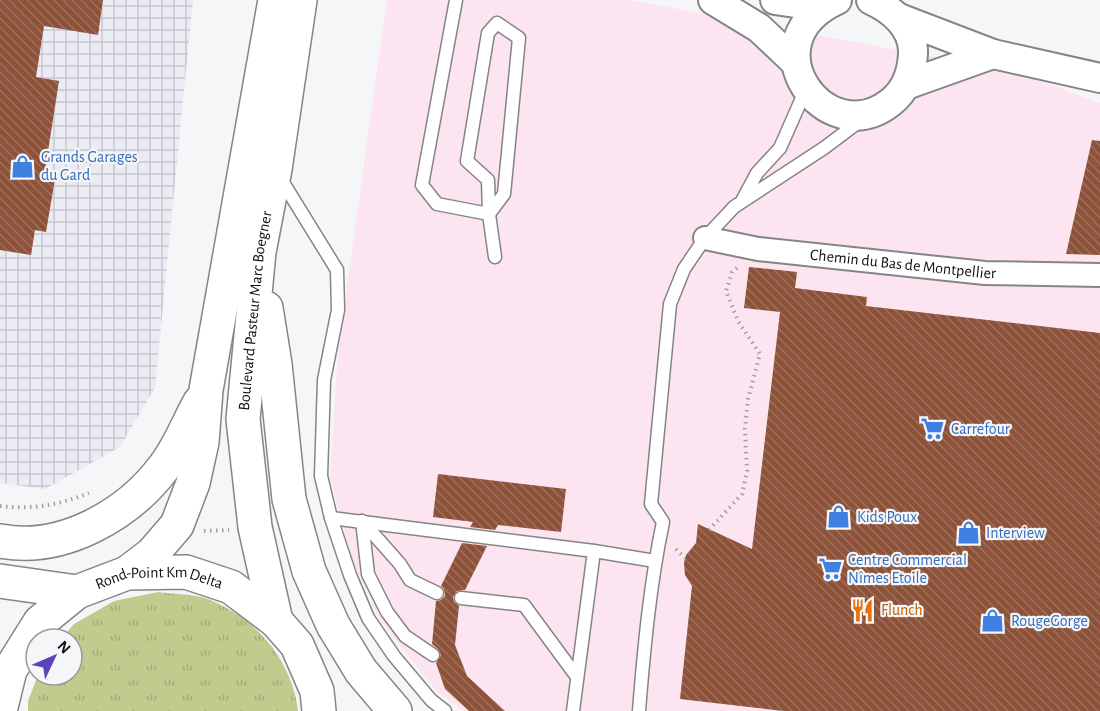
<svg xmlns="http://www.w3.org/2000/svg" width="1100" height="711" font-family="'Alegreya Sans',sans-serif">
<defs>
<pattern id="industrial-grid" width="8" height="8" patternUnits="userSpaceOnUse" patternTransform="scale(1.5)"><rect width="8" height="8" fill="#ebebf4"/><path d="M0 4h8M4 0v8" fill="none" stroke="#c8c8d0"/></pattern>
<pattern id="grass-tufts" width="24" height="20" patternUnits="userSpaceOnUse" patternTransform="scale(1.5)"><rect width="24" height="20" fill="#c0cb8d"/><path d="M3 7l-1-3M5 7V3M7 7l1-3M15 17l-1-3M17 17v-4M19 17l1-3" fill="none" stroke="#a4ad79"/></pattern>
<pattern id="building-back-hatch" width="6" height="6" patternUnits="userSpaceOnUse" patternTransform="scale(1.5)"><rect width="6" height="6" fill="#8e5239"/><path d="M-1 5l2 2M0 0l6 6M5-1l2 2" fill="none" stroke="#9a705f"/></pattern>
</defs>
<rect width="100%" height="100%" fill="#f5f6f7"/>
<path fill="#fce4f1" d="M387,0h243l385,72 85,31v608h-637l-28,-21 -54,-69 -28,-59 -23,-84 8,-128z"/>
<path fill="url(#industrial-grid)" d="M0,0h193l-38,387 -35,60 -75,42 -45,-6z"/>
<path fill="url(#grass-tufts)" d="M158,592c15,2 33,2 47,6 49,18 87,61 93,113h-270v-10l10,-26h34v-36h-11l13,-15 40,-23z"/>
<g fill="url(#building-back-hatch)">
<path d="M0,0h103l-5,35 -54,-9 -8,51 23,4 -15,96 11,2 -9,53 -11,-2 -4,25 -31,-5z"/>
<path d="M1092,140l8,1v114l-34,-1z"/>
<path d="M749,267l48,5 -2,16 72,9 -1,9 234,27v378h-317l-103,-12 12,-113 -7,-11 -1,-12 2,-8 10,-12 2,-19 54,25 28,-237 -36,-4z"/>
<path d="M438,474l128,15 -5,43 -63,-7 -3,5 -25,-3 3,-5 -40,-5z"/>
<path d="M462,543l25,3 -22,44 -8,1 -4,6 1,5 5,4 -4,39 12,31 38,35h-36l-24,-22 -9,-26 5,-8 -3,-6 -6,-5 4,-43 5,-1 4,-4 -1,-7 -3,-3z"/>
</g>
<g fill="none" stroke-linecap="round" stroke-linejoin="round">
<defs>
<g id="service">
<path d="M456,0l-34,185 15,19 52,10 6,43"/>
<path d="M497,23l22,15 -15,156 -15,20 -1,-34 -21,-19 21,-128z"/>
<path d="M279,176l58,94 1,40 -14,70 -3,96 10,42 19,57 18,43 26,38 37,44 14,11"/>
<path d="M743,199l14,-26 23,-25 26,-59"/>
<path d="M331,518l263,33 61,10"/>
<path d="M362,521l6,53 19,38 18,24 28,19"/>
<path d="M362,521l38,43 10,16 27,13"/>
<path d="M461,598l63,7 53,72"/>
<path d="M573,711l21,-160"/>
<path d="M639,711c5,-63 11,-127 24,-189l-12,-18 19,-200 14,-35 21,-31 29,-31 90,-59 40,-30"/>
</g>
<g id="minor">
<path id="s1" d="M705,238l53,11 227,24 115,2"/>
</g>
<g id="tertiary">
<path d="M713,0l46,28 37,35"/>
<path d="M775,0l47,7"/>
<path d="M837,0c-92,42 -11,154 54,102 15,-12 21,-28 22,-48 1,-26 -20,-44 -42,-54"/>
<path d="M899,18l94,36 107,24"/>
<path d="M906,85l87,-31"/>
</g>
<g id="primary">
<path d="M266,308l9,56 14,135 20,72 24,54 28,46 34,40"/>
<path d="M0,541c62,12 128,-26 164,-74 15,-19 24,-44 36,-65"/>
<path d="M127,573l25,-19 25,-29 16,-42 9,-41 4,-52 69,-390"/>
<path d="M0,581l77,11"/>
<path id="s2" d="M276,621l-21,-94 -12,-108 16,-167 16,-83 25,-169"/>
<path id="s3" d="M0,711l10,-41 30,-48 37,-30 50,-19 59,-1 45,15 45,34 21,24 20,46 2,20"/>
</g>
</defs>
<use href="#service" stroke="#858587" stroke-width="15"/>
<use href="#minor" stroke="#858587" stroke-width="26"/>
<use href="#tertiary" stroke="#858587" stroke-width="32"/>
<use href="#primary" stroke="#858587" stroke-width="36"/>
<g stroke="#9fa0a1" stroke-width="4" stroke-dasharray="1.5 4.5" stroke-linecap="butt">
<path d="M0,506c32,4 59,-1 89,-13"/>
<path d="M709,530l33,-36 5,-23 -2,-42 3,-30 12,-45 -22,-33 -12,-30 6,-19 6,-5"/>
<path d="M204,531l25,-1"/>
<path d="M676,549l9,9"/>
</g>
<use href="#service" stroke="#fff" stroke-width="12"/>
<use href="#minor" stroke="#fff" stroke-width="22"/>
<use href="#tertiary" stroke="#fff" stroke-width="28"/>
<use href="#primary" stroke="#fff" stroke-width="33"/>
</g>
<defs>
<symbol id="shop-bare" viewBox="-9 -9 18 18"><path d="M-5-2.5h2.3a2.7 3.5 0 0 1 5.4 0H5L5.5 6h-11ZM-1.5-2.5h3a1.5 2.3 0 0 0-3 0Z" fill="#3f7fe0" stroke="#f5f6f7" stroke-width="2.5" paint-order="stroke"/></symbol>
<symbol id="supermarket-bare" viewBox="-9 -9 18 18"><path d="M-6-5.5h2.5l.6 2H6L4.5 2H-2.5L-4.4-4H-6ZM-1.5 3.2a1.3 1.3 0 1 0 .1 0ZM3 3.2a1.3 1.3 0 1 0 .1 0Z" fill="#3f7fe0" stroke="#f5f6f7" stroke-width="2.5" paint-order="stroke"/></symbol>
<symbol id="restaurant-bare" viewBox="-9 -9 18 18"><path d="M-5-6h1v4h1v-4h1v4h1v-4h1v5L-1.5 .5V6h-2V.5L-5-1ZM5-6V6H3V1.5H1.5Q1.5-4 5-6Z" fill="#e8710a" stroke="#f5f6f7" stroke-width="2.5" paint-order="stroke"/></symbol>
</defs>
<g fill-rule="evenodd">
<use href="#shop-bare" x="6" y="150" width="33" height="33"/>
<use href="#supermarket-bare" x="916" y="412" width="33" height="33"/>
<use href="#shop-bare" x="822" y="500" width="33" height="33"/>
<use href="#shop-bare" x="952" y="516" width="33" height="33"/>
<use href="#supermarket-bare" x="814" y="552" width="33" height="33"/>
<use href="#restaurant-bare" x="846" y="594" width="33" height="33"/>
<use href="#shop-bare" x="976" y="604" width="33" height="33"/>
</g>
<g text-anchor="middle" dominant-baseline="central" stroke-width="4.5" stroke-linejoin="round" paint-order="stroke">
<g font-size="16" fill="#366cbe" stroke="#f5f6f7" text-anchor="start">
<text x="41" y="157">Grands Garages<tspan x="41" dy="18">du Gard</tspan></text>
<text x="951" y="429">Carrefour</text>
<text x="857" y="517">Kids Poux</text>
<text x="986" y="533">Interview</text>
<text x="848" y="560">Centre Commercial<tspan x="848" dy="18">Nîmes Etoile</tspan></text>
<text x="1011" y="621">RougeGorge</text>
</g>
<g font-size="16" fill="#101011" stroke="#f5f6f7">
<text stroke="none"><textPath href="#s1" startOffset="200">Chemin du Bas de Montpellier</textPath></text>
<text stroke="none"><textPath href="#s2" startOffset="314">Boulevard Pasteur Marc Boegner</textPath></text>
<text stroke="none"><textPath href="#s3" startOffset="232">Rond-Point Km Delta</textPath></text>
</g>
<g font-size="16" fill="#c56008" stroke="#f5f6f7" text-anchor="start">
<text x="881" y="610">Flunch</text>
</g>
</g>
<g transform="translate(54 657) rotate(46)"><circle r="28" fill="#f5f6f7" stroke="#999a9b" stroke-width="1.5"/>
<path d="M0-4.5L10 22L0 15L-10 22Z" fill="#5c41b9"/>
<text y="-9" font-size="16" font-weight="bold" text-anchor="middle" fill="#101011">N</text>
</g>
</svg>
